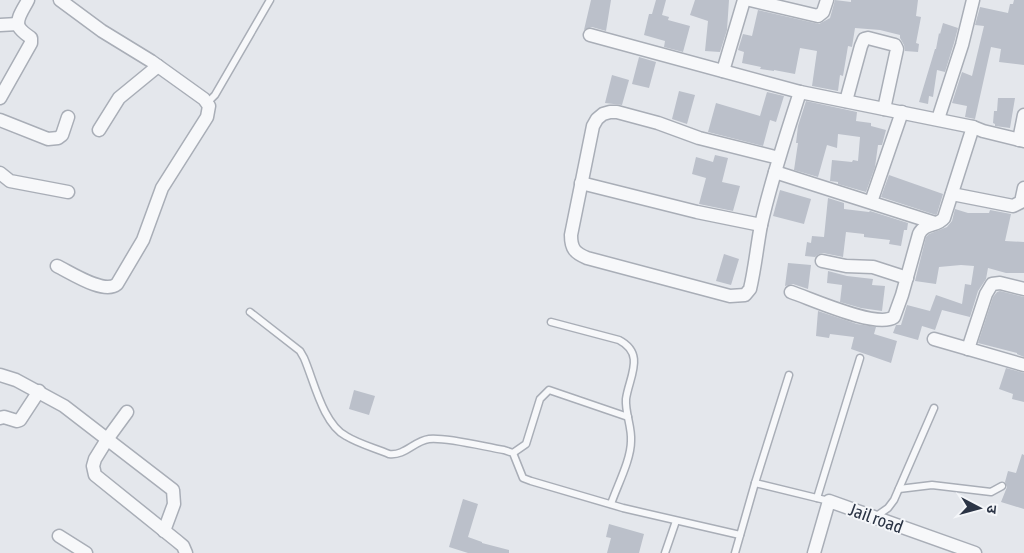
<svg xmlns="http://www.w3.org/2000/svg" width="1024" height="553" font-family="'Asap Condensed','Noto Sans Devanagari',sans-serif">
<rect width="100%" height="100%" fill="#e4e7ec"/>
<g fill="#bbc0ca">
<path d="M591,0h20l-5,31 -14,-4 -8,3z"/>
<path d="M656,0h10l-4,15 7,2 -1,3 22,6 -7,26 -19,-5 1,-6 -21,-6 5,-21h3z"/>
<path d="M695,0h34l-2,30 -7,22 -15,-1 3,-30 -18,-6z"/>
<path d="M835,0l16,2v-2h67l-2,16 5,1 -5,26 3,1 -1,8 -13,-1 -1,-6 -4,-7v-3l-20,-5 -25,-2 -3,19 -4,-1 -5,30 -3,-1 -2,16 -26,-5 5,-35 -17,-3 -5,26 -21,-4v1l-14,-2 1,-2 -19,-4 2,-11 -6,-2 5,-16 9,2 6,-26 61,14 11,-6z"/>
<path d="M1014,0h10v65l-25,-3 2,-13 -10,-2 -16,72 -10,-2 2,-11 -15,-3 10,-31 10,4 12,-50 -9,-1 5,-18 28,6 2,-9h3z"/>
<path d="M943,23l15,5 -4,15 -9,29 -8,-2 -4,27 -4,-1 -1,8 -9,-2 16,-53h1l3,-16 1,1z"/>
<path d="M639,57l17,5 -7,26 -17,-4z"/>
<path d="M612,75l17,5 -7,25 -17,-2z"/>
<path d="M679,91l16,4 -8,29 -15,-5z"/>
<path d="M767,92l17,4 -8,26 -6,-2 -7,26 -55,-14 8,-29 44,13z"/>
<path d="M998,98h17l-5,30 -15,-2v-2l-2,-1 1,-12h3z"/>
<path d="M806,101l51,11 -1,9 15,2v3l15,4 -4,15h-4l-3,22 -9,25 -28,-8v-2l-8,-1 2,-21 20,2 1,-2 5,1 2,-24 -22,-3 -1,14 -10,-3 -9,32 -24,-7 4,-27h-2l2,-17z"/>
<path d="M715,155l13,3 -6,24 18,4 -7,25 -34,-7 7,-26 -14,-4 4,-17 17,5z"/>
<path d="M889,175l54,19 -6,20 -1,1 -55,-18z"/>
<path d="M780,190l31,9 -7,25 -31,-8z"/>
<path d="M828,198l16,5v6l25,3 1,-1 38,12 -1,7h-3l-3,16 -12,-2 1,-4 -26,-3v-3l-18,-2 -3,25 -20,-4 -4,1 -4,3 -10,-1 2,-14 4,1 1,-7 12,1z"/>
<path d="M955,209l13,4h21l1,-3 21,4 -6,27 19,1v31h-18l-18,-5 -2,11 -8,12 -8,26 -28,-7 -7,20 -13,-4 -4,14 -25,-7 3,-8h5l6,-20 23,6 6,-16 26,9 3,-20 6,1 3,-19 -13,-1 -22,2 -3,17 -21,-3 11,-44 3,-3 18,-7 5,-6z"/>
<path d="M724,254l15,5 -8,26 -15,-4z"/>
<path d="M788,263l23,2 -3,24 -15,-5 -8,2z"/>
<path d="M828,271l19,5 26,3 -1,6 13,1 -3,25 -21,-3 -21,-6 2,-17 -15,-2z"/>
<path d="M1000,291l24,6v60l-7,-3v-1l-39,-10 15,-46 4,-5z"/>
<path d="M818,311l39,13 19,3 -2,7 23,7 -6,22 -40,-14 3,-12 -24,-3 -1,4 -13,-2z"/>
<path d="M1006,368l18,5v29l-12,-3 1,-5 -14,-5z"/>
<path d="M354,390l21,6 -6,19 -20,-6z"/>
<path d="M1022,454l2,1v54l-23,-7 6,-15 -2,-5 3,-11 8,2z"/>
<path d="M463,499l15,5 -10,33 14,5v1l27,7v3h-41l-19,-6z"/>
<path d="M609,524l35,10 -5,19h-32l4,-15 -5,-1z"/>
</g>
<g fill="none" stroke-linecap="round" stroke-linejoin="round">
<defs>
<g id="lane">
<path d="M208,102l7,-7 55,-95"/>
<path d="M250,312l50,39 4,7c10,23 19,66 42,78 13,8 29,12 43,18 16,2 25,-13 40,-15 18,-2 56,8 75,11l9,3 10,25 8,3 92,27 117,27"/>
<path d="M551,322l68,18c27,14 10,37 7,59 -1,14 6,28 5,42 0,19 -14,45 -20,63"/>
<path d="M513,453l13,-9 14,-45 9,-9 79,27"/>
<path d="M755,483l34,-108"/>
<path d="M899,489l33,-4 59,7 11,-6"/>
<path d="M817,498l43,-140"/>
<path d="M875,517l13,-9 6,-8 40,-92"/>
<path d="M665,553l11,-32"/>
<path d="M735,553l20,-70 74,18"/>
</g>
<g id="street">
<path d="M750,0l68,16 5,-4 4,-12"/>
<path d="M0,25l18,-1"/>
<path d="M590,35l210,57 173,35 10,4 41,10"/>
<path d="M723,71l21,-71"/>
<path d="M0,98l31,-55v-5c-4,-3 -10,-7 -12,-11 -4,-8 6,-20 9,-27"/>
<path d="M846,101l15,-55 3,-7 4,-1 27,7 2,4 -13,60"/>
<path d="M938,119l24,-74 11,-45"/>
<path d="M0,120l48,19 10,-1 4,-3 6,-18"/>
<path d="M99,130l20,-32 39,-32"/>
<path d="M1019,140l5,-25"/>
<path d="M779,158l-80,-20 -41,-15 -41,-11h-7l-7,2 -6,5 -4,7 -22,109c0,14 4,18 16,23l143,38 15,-1 5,-6c5,-21 7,-43 11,-64 10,-45 25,-89 39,-133"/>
<path d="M775,172l160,51"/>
<path d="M0,173l10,8 58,11"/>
<path d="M581,183l116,29 64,13"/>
<path d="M952,194l61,12 8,-4 3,-14"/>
<path d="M871,202l31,-90"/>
<path d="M822,261l24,5 27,1 34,11"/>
<path d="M57,266c13,6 47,29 60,18l26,-44 19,-52 45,-71 2,-11 -5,-7 -53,-38 -49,-30 -42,-31"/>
<path d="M791,292c21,7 86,37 103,25l8,-22 17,-61c6,-12 18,-7 25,-16l29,-91"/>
<path d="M934,339l90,26"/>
<path d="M968,349l18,-55 6,-10 8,-1 24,6"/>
<path d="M0,375l16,5 48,26 109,84 1,14 -10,27"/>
<path d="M127,412l-19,26 -13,21 -2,7 2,9 82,66 6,5 3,7"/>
<path d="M0,418l4,-1 13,4 3,-1 19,-29"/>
<path d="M59,536l27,17"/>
<path d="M814,553l15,-52 146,52"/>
</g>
</defs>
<use href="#lane" stroke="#a9aeb7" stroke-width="9"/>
<use href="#street" stroke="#a9aeb7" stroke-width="15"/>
<use href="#lane" stroke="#f7f8fa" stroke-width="6"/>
<use href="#street" stroke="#f7f8fa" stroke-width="12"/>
</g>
<g text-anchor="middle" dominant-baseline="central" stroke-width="4" stroke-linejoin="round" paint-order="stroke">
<g font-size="18" fill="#2b3445" stroke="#f4f6f9">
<text transform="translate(876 518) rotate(20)">Jail road</text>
</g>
</g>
<g transform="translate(979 508) rotate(96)" stroke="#f4f6f9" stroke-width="4" paint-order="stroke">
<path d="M0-4L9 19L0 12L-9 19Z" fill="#2b3445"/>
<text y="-8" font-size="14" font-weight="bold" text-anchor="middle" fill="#2b3445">उ</text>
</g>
</svg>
